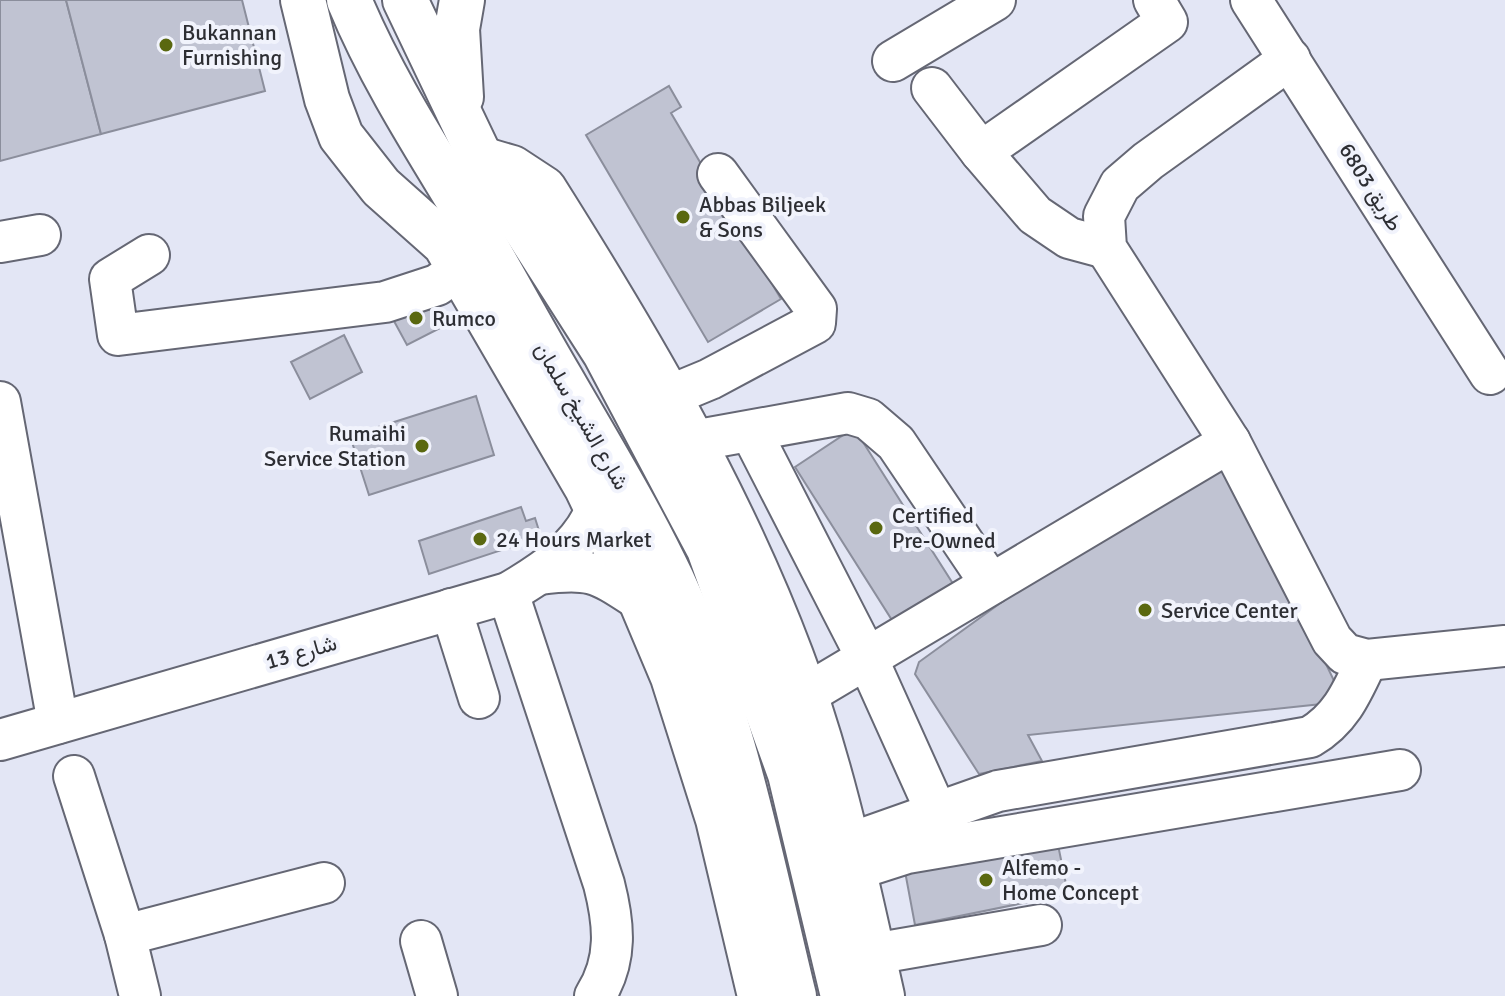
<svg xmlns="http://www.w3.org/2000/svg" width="1505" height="996" font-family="Signika,Vazirmatn,sans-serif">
<rect width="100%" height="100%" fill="#e3e6f5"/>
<g fill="#c0c3d2" stroke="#8b8e9c" stroke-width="2">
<path d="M0,0h66l35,134 -101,27z"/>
<path d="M66,0h176l23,91 -164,43z"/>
<path d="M669,86l12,21 -10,6 110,186 -73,43 -122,-207z"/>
<path d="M429,298l15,28 -37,19 -19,-35z"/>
<path d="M344,335l18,37 -52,27 -19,-37z"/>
<path d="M476,396l18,59 -125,40 -19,-59z"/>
<path d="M854,428l103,162 -60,38 -102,-161z"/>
<path d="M1220,464l13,7 105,218 -7,14 -303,32 14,26 -63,13 -64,-100 4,-12 109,-79z"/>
<path d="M521,507l5,14 9,-3 6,19 -112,37 -10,-33z"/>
<path d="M1056,835l12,59 -153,31 -11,-59z"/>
</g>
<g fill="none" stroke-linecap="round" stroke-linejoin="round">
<defs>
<g id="minor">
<path d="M1251,0l239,374"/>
<path d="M1290,59l-142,102 -28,24 -16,31 2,32 124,194 102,198 13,14 22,6 138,-14"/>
<path d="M893,61l102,-61"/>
<path d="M932,88l49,64"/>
<path d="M0,242l40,-7"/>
<path d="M1106,248l-37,-10 -34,-23 -54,-63 186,-130 -13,-22"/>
<path d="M149,255l-39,24 8,56 267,-33 52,-17 22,-15"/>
<path d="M669,396l41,-17 105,-56 1,-14 -98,-135"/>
<path d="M0,402l58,321"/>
<path d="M751,432l116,226 69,153"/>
<path d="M693,441l155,-28 20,6 28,24 95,141"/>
<path d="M540,574c52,-7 58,-1 101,27"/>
<path d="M508,593l96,291c10,39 14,76 -9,112"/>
<path d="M451,609l28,89"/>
<path d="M805,695l425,-253"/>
<path d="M0,740l508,-147c36,-21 73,-45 89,-86"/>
<path d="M74,776l51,159 15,61"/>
<path d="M848,844l150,-53 312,-54c31,-18 42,-45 57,-77"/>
<path d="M854,870l53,-17 493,-83"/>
<path d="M125,935l199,-52"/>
<path d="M421,941l16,55"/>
<path d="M873,954l168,-29"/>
</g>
<g id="major">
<path d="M303,0l24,99 14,37 40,51 64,57 142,244 54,113 32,76 45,142 42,177"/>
<path d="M349,0c32,77 76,145 119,216 32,54 61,109 93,163 38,66 78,131 111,201 61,131 88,276 122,416"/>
<path d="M405,0l76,159 124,194 104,196 81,225 53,222"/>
<path d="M461,97l-4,-68 5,-29"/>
<path d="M481,159l31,9 32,21c94,149 185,302 247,467 42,110 65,225 91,340"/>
</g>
</defs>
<use href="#minor" stroke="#656774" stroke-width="44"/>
<use href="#major" stroke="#656774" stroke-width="48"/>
<use href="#minor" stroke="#fff" stroke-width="40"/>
<use href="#major" stroke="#fff" stroke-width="44"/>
</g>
<g fill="#5a6810" stroke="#f1f3fc" stroke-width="3">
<circle cx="166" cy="45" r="8"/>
<circle cx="683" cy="217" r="8"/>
<circle cx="416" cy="318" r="8"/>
<circle cx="422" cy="446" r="8"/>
<circle cx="876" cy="528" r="8"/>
<circle cx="480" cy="539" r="8"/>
<circle cx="1145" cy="610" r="8"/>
<circle cx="986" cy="880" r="8"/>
</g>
<g text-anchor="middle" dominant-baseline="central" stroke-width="8" stroke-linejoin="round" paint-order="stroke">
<g font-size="22" fill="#2d2e33" stroke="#f1f3fc" text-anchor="start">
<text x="182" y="32">Bukannan<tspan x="182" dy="25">Furnishing</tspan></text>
<text x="699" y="204">Abbas Biljeek<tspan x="699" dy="25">&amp; Sons</tspan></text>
<text x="432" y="318">Rumco</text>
<text x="406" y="433" text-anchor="end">Rumaihi<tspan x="406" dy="25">Service Station</tspan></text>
<text x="892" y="515">Certified<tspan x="892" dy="25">Pre-Owned</tspan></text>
<text x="496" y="539">24 Hours Market</text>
<text x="1161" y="610">Service Center</text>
<text x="1002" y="867">Alfemo -<tspan x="1002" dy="25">Home Concept</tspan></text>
</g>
<g font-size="22" fill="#2d2e33" stroke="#f1f3fc">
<text transform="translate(1371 187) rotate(58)">طريق 6803</text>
<text transform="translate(582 416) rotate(60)">شارع الشيخ سلمان</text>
<text transform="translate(301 652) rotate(-16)">شارع 13</text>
</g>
</g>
</svg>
